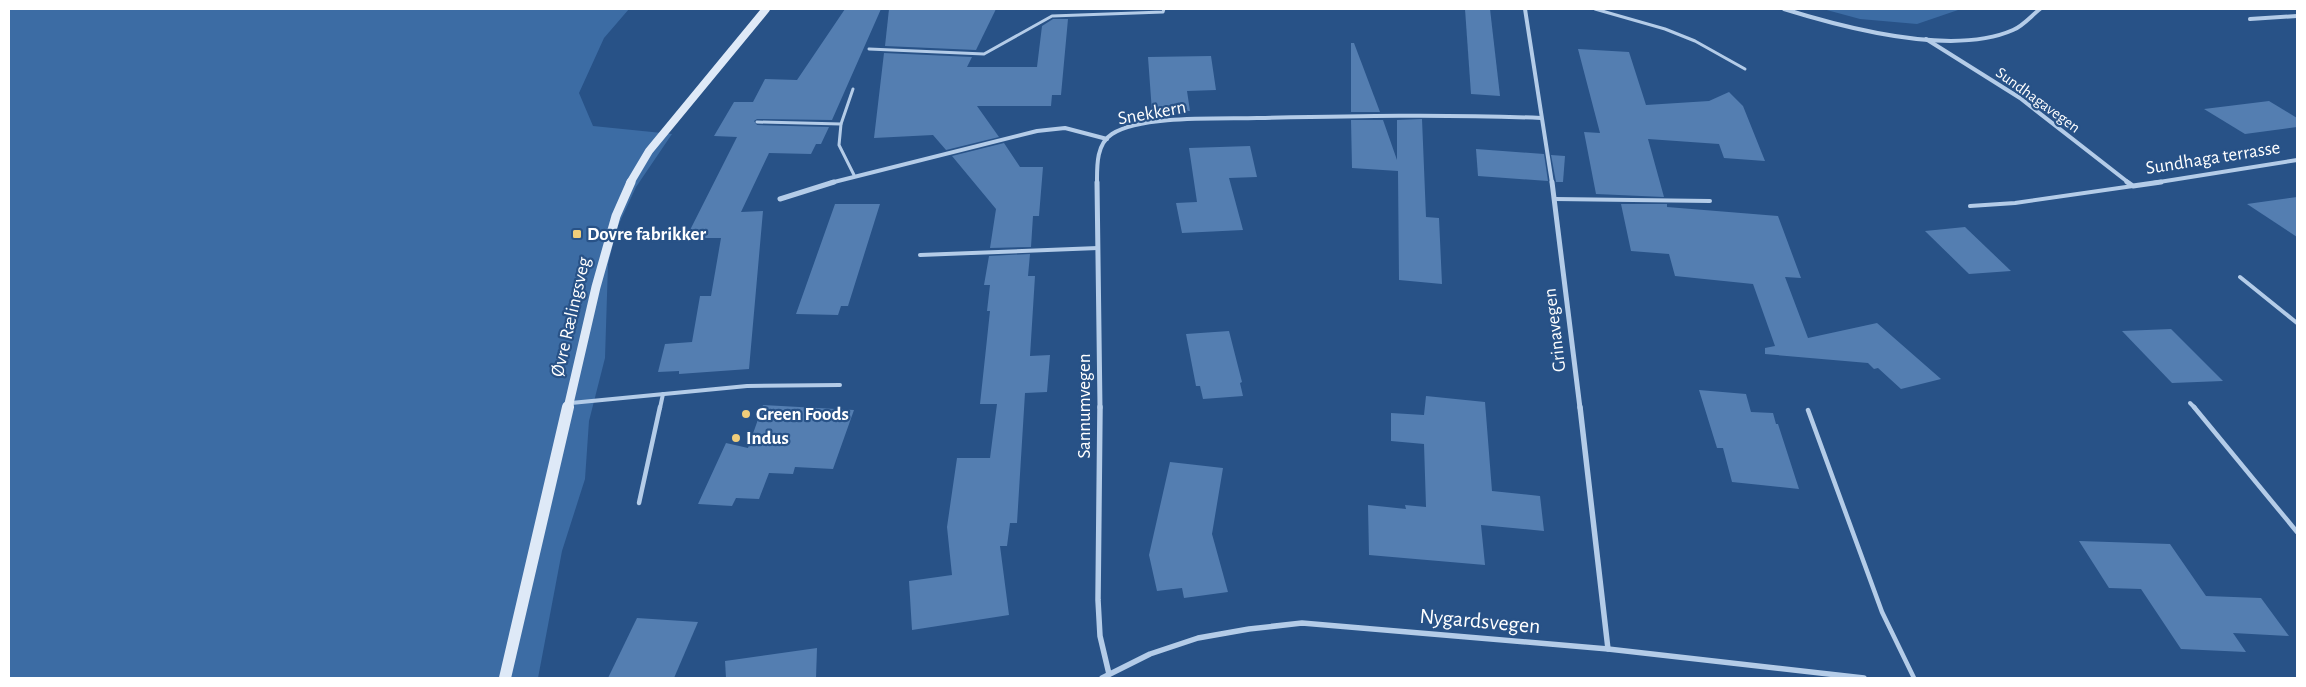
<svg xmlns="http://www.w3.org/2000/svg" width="2306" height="687" font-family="'Alegreya Sans',sans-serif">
<rect width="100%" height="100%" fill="#285287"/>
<g fill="#3c6ca4">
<path d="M9,9h620l-25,29 -25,55 14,33 79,8 -36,53 -19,41 -9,36 -3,94 -16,63 -4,58 -23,72 -24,127h-529z"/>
<path d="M1823,9h138l-44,15 -57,-5z"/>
</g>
<g fill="#547eb1">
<path d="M845,9h36l-49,111 -75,-1 -3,2 3,4 72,2 -8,17h-5l-5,10 -42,-1 -28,59 22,-1 -14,158 -70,5v-3l-21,1 7,-28 27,-2 8,-46h11l10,-58h-35l51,-101 -23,-1 20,-34h19l12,-23 32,1z"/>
<path d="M889,9h107l-20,41 -91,-4z"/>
<path d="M1465,9h25l10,87 -29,-2z"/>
<path d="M1053,19h15l-7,76h-9l-1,11h-74l22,31 -53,13 -13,-15 -59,3 10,-85 88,4 -5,10h70l5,-41z"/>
<path d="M1351,43h3l26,69h-29z"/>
<path d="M1578,49l51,3 17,53 63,-4 20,-9 14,14 22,55 -41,-3 -5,-14 -71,-5 16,58 -68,-3 -12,-62 16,1z"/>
<path d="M1211,56l5,34 -29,1 3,20 -38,1 -4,-55z"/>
<path d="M2269,101l28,17v9l-52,7 -41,-25z"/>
<path d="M1422,119l4,98 13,1 3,66 -43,-4 -1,-109 -46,-3 -1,-48h32l14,40v-40z"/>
<path d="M1004,143l16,24h23l-4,49h-6l-2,31 -41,1 6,-39 -44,-53z"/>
<path d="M1250,146l7,31 -28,1 14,52 -61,3 -6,-30 21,-1 -8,-54z"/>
<path d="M1476,149l68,5 4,27 -70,-5z"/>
<path d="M1551,155l14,1 -2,26h-7z"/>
<path d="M2297,197v40l-50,-33z"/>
<path d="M835,204h45l-32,102h-7l-3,9 -42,-1z"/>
<path d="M1621,204h46v3l111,9 23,62 -16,-1 23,61 69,-15 64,56 -40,10 -23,-21 -4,1 -6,-6 -103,-9v-6l10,-2 -22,-62 -78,-8 -6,-22 -38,-3z"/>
<path d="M1965,227l46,44 -42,3 -44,-43z"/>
<path d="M1030,254l-2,22h7l-5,80 20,-1 -3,37 -22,1 -8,130h-7l-3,23h-7l9,69 -97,15 -3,-49 43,-6 -5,-48 10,-69h33l7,-54h-17l10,-93h-3l3,-26h-6l5,-29z"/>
<path d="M2171,329l52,52 -51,2 -50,-52z"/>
<path d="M1229,331l13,51 -2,1 3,13 -40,3 -3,-13h-4l-10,-52z"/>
<path d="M1699,390l47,4 5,18 22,1 3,11h2l21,65 -67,-7 -9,-34h-6z"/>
<path d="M1426,396l59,6 7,89 48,5 4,35 -63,-6 4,40 -116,-10 -1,-50 38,4 -1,-4 21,2 -2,-63 -33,-3v-28l33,2z"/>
<path d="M763,405l91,5 -21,59 -38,-2 -2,7 -24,-1 -10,26 -23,-1 -4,8 -34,-2 28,-61 22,5z"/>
<path d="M1170,462l53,6 -11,66 16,58 -44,6 -2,-10 -25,3 -8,-36z"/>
<path d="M2079,541l91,3 36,52 55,2 28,38 -56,-3 13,19 -65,-3 -40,-60 -32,-1z"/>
<path d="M637,618l61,4 -24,56h-66z"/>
<path d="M817,648l-1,30h-90l-1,-17z"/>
</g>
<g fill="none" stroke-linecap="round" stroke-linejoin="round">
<g stroke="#b4cce8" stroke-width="3">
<path d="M1595,9l70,20 30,12 50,28"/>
<path d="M869,49l115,5 68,-38 111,-4 1,-3"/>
<path d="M853,89l-12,35 -2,21 15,30"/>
<path d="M757,122l84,2"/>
</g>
<g stroke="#b4cce8" stroke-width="4">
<path d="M1555,199l155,2"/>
<path d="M1970,206l45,-3 118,-17"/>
<path d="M920,255l178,-7"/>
<path d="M2240,277l57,46"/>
<path d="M571,403l176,-17 93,-1"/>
<path d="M2190,403l5,5"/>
<path d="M660,408l3,-14"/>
</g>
<g stroke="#b4cce8" stroke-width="4.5">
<path d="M2194,407l103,125"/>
<path d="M1808,410l74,202 32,66"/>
<path d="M639,503l21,-96"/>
</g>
<g stroke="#b4cce8" stroke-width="4">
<path d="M1525,9l27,174"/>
<path d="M1784,9c61,19 168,48 229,21 10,-4 18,-14 27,-21"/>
<path d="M2250,19l47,-3"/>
<path d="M1926,39l94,59 109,85"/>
<path d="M830,183l207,-52 28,-3 42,11"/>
<path d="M1097,183c0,-16 -1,-39 15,-49 30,-19 109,-15 145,-16 95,-2 189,-4 284,0"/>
<path d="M2153,183l144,-23"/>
</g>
<g stroke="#b4cce8" stroke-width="5">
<path d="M1097,182l3,226"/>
<path d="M1552,182l28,226"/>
<path d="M2127,182l6,4 28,-4"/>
<path d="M780,199l54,-17"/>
</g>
<g stroke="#b4cce8" stroke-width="5.5">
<path d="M1100,407l-2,193 2,36 9,38"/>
<path d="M1580,407l28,242"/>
<path d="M1102,678l48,-24 48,-16 51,-9 53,-6 306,26 256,29"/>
</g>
<path stroke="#dee9f7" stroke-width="8" d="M630,183l19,-32 117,-142"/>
<path stroke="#dee9f7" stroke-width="9" d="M568,408l28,-121 20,-71 15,-34"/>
<path stroke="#dee9f7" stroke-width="12" d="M505,678l63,-271"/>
</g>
<g fill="#f0cd7a" stroke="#285287" stroke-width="2">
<rect x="572" y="229" width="10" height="10" rx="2.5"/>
<circle cx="746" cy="414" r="5"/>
<circle cx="736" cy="438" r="5"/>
</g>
<g text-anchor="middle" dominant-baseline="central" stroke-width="4.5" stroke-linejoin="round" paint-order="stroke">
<g font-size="16" fill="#fff" stroke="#285287">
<text transform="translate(2038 100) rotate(36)">Sundhagavegen</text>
</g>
<g font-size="19" fill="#fff" stroke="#285287">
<text transform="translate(1152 113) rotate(-10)">Snekkern</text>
<text transform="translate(2213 158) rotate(-9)">Sundhaga terrasse</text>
<text transform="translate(571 317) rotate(-77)">Øvre Rælingsveg</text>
<text transform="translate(1555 330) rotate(-97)">Grinavegen</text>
<text transform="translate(1084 406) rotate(-90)">Sannumvegen</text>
</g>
<g font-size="19" font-weight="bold" fill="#fff" stroke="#285287" text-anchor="start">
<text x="587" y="234">Dovre fabrikker</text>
<text x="756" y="414">Green Foods</text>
<text x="746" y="438">Indus</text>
</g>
<g font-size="22" fill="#fff" stroke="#285287">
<text transform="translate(1480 621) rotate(5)">Nygardsvegen</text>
</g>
</g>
<rect width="2306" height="687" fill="none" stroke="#ffffff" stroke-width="20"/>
</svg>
